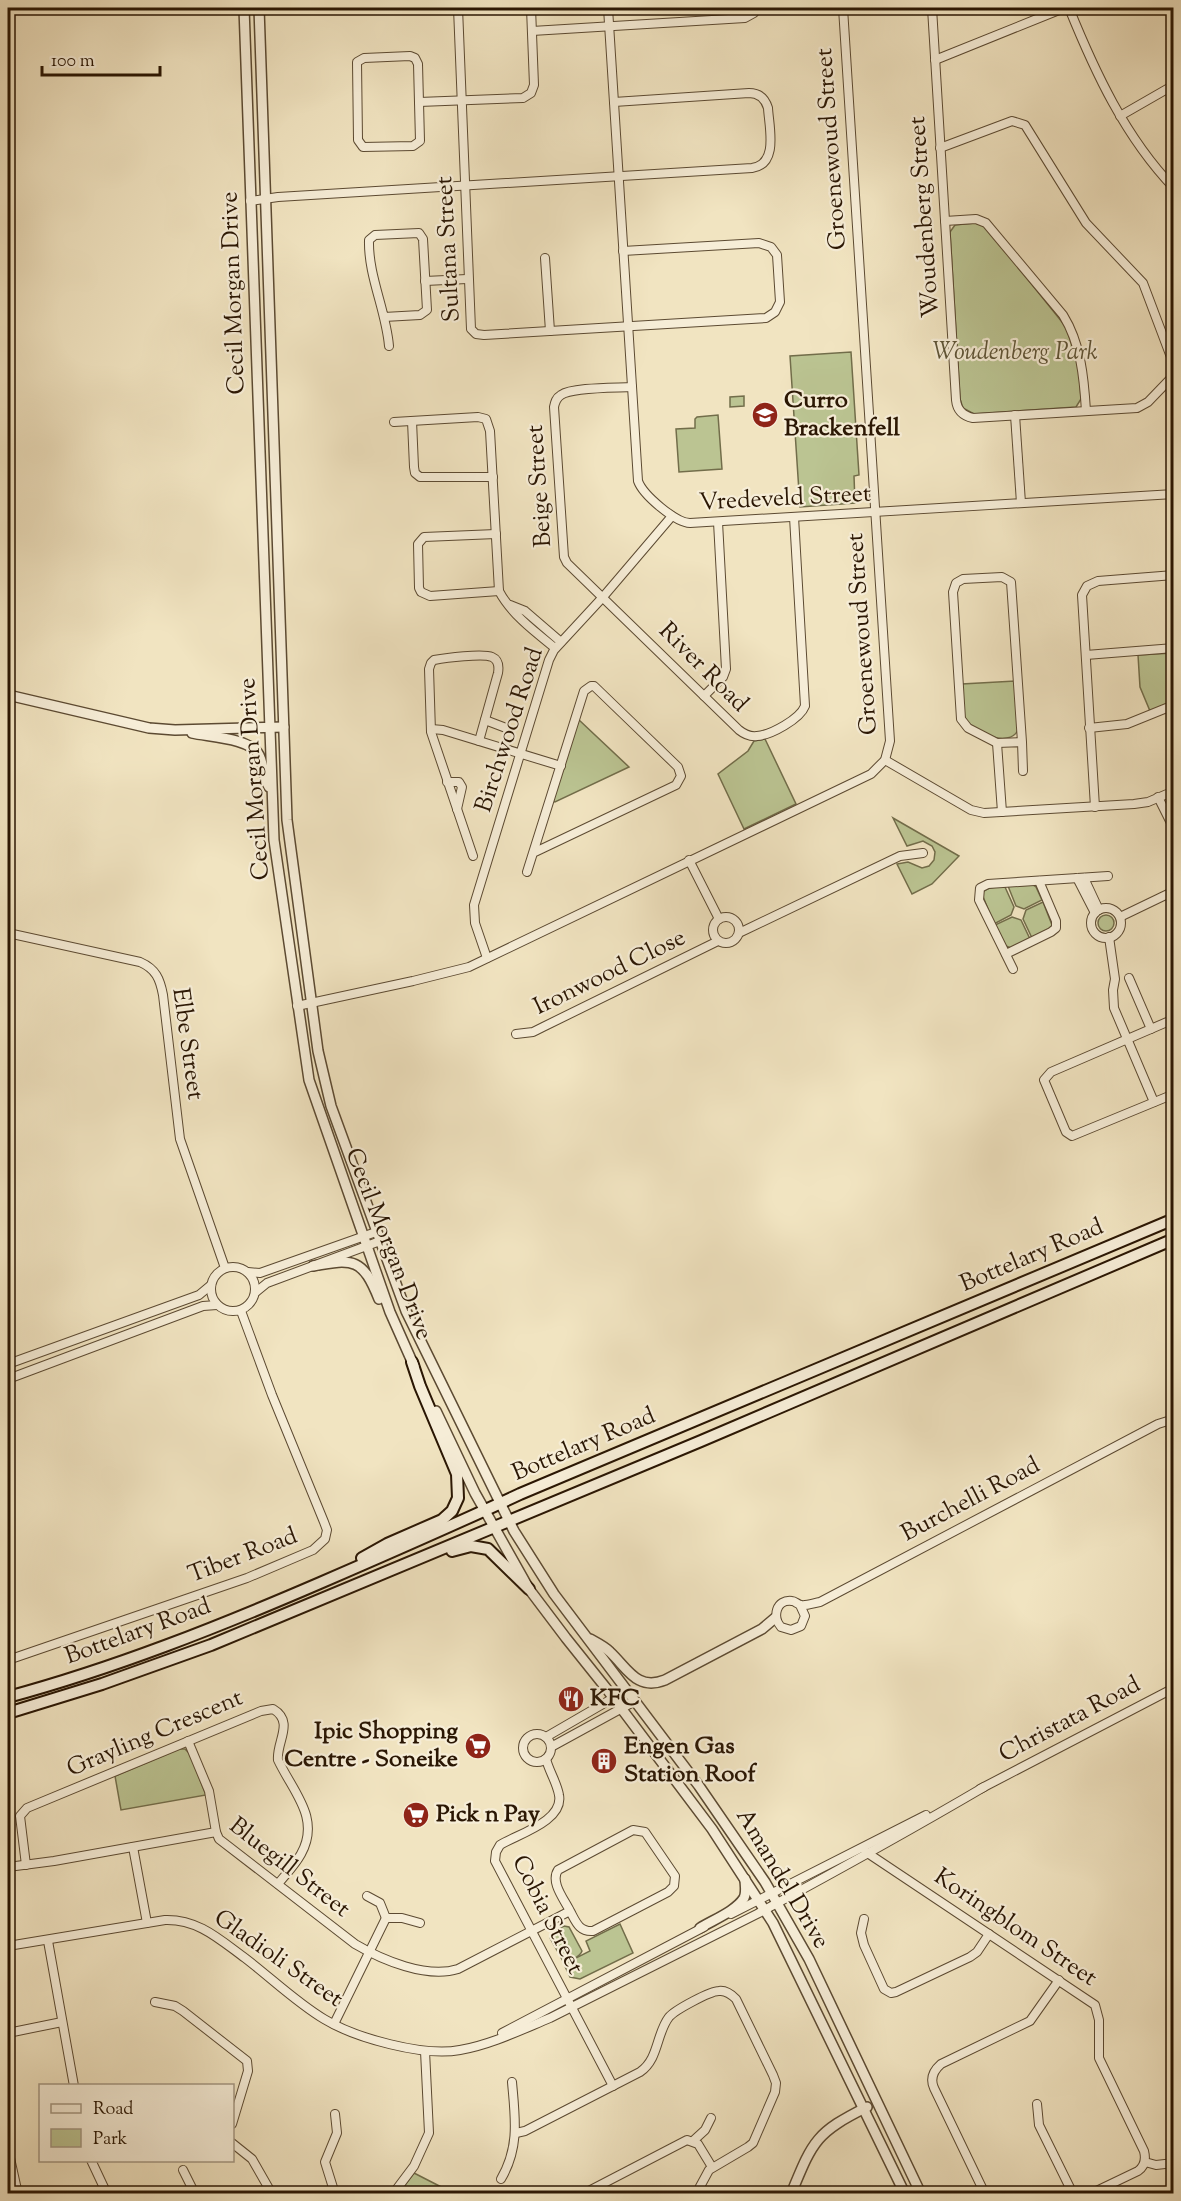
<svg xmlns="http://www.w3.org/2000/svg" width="1181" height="2201" font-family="'Sorts Mill Goudy',serif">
<rect width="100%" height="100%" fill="#f1e4c1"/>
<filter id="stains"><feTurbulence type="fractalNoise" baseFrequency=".00333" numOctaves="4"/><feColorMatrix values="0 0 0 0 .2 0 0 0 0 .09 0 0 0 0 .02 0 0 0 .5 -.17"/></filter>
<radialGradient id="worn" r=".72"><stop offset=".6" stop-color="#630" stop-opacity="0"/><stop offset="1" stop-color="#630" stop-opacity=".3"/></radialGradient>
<g fill="#bbc492" stroke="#726d4a" stroke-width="1.5">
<path d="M702,8h50l-7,3 -42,3z"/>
<path d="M975,223l10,3 81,101 13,39 2,33 -5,8 -102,7 -11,-6 -3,-9 -10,-167 5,-7z"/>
<path d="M851,352l8,123 -5,1 1,27 -55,4 -10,-151z"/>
<path d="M744,396v10l-14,1v-10z"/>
<path d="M718,415l4,54 -43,3 -3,-43 19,-1v-9l2,-2z"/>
<path d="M1173,653v48l-23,10 -10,-24 -2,-32z"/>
<path d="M1015,681l3,49c-9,19 -46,2 -53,-12 -4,-9 -3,-24 -3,-34z"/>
<path d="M578,719l51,48 -74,35 -2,-1z"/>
<path d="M765,739l31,65 -52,25 -26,-55 30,-23 6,-10z"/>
<path d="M893,818l66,38 -27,28 -20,10 -15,-30 11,-2 14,6 7,-2 5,-6 1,-8 -3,-6 -9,-5 -16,5z"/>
<path d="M1033,885l3,2 6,13 -18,9 -8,-3 -8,-20z"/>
<path d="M1005,887l9,20 -3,8 -17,9 -12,-30c4,-8 15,-7 23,-7z"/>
<path d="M1043,902l9,23 -2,4 -18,9 -9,-19 3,-9z"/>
<circle cx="1106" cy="923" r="8"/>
<path d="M1012,917l9,3 9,19 -19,9 -5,-2 -11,-21z"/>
<path d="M179,1749h6l5,5 16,41 -85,15 -6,-34z"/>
<path d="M620,1924l13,29 -53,26 -10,-2 -6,-13 26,-13 -4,-10z"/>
<path d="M564,1926l5,1 13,24c-2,6 -13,11 -19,10l-13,-23 2,-6z"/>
<path d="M414,2173l39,20 -55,1z"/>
</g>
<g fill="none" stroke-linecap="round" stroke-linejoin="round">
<defs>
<g id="minor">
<path d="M458,8l13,321 5,5 8,1 282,-17 9,-6 5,-10 -3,-47 -6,-8 -12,-4 -136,8"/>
<path d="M608,8l30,473c5,14 38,42 52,42l484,-29"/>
<path d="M932,8l24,392c1,10 7,16 17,18l164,-10 11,-6 26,-27"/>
<path d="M1069,8c26,64 56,129 105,180"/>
<path d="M532,31l213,-13 9,-5 4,-5"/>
<path d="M410,56l5,2 3,6 2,77 -7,5 -50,1 -5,-7 -1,-78 7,-4z"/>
<path d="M935,60l129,-52"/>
<path d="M419,102l104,-4 8,-5 3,-8 -3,-77"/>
<path d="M1120,116l54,-31"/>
<path d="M940,148l72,-27 13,4 61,98 57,60 31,82"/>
<path d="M250,201l28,-4 474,-29c27,-4 17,-41 16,-60 -3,-10 -9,-15 -19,-15l-135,9"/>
<path d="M945,221l31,-2 10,4 77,92c18,29 21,63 23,96"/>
<path d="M545,258l5,73"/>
<path d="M425,281l42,-2"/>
<path d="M384,317l36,-2 7,-5 -4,-71 -4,-6 -44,2 -6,5c-1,36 17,70 20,106"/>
<path d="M632,387c-16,1 -60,0 -71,8 -5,3 -6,7 -7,12l10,150 3,6 172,167c5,4 11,7 18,6 14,-1 43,-17 48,-30l-11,-189"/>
<path d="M1015,415l6,88"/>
<path d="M412,421l2,46 1,6 5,4h73"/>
<path d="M394,422l84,-5 8,2 4,12 9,160c12,23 36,41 56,57"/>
<path d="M496,534l-72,3 -6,7 1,44 2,4 9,4 69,-5"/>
<path d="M510,605l15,6 36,31"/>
<path d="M1086,655l88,-7"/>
<path d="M704,696l19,-19 3,-8 -8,-147"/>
<path d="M485,720l21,8"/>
<path d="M1089,728l38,-4 47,-19"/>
<path d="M431,729l12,1 118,36"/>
<path d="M1022,742l-11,-160 -9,-5 -39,2 -7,4 -3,9 8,127 7,9 29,15 25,-1 1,29"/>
<path d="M997,743l5,69"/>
<path d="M885,760l86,50 13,3 150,-9 14,-2 26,-11"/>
<path d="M447,782h12l3,5 -5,22"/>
<path d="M1158,797l16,32"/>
<path d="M1095,807l-13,-212 5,-9 11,-5 76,-6"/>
<path d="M473,856l-42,-124 -2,-63 2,-6 3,-3c11,-2 49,-7 58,-3 7,3 7,10 6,16l-19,68"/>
<path d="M689,860l30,59"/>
<path d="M527,872l57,-181 7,-5h3l84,81 3,9 -5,9 -143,68"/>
<path d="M1077,878l18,35"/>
<path d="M1084,878l15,32"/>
<circle cx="1106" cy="923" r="15"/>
<circle cx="726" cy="930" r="13"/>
<path d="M1120,917l54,-26"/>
<path d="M8,933l132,29c16,7 20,17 23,33l17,144 45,129"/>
<path d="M739,933l161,-77 23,-3"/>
<path d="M1109,937l6,42 -2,11 1,18 40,94"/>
<path d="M1006,954l45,-22 5,-4v-7l-17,-40"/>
<path d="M487,958l-12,-35 -1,-18 75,-245 5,-10 49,-53 69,-81"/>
<path d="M1013,969l-34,-69 1,-12 8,-4 120,-8"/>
<path d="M1129,978l22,51"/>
<path d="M297,1006l116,-25 56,-14 402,-193 14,-14 5,-19 -47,-733"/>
<path d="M1174,1019l-123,53 -7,8 22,52 6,4 102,-42"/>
<path d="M516,1034l17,-2 10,-5 175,-86"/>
<circle cx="233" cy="1289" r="22"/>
<path d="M248,1272l12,1 116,-41"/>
<path d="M256,1292l11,-9 113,-42"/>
<path d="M8,1364l191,-69 12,-10"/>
<path d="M8,1379l195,-73 14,-1"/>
<path d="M800,1605l5,11 -4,10 -10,4 -10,-3c-9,-10 -5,-28 11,-26 3,0 5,3 9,4 5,1 13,-2 19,-3l338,-178 16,-5"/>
<path d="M8,1660l239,-82 66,-28 12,-11 2,-9 -3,-8 -52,-127 -31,-84"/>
<circle cx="537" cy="1748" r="14"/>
<path d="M546,1737l81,-47"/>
<path d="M188,1741l21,50 7,41 3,7 136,105c27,16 72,35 103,25l112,-58c-6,-12 -20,-29 -12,-41l75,-40 12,2 30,44 -1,10 -6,6 -75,39c-14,1 -17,-9 -23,-20"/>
<path d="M551,1747l84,-46"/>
<path d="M546,1759c3,12 11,24 13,36 5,26 -41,39 -59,50l-4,7 -1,9 118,225"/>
<path d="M980,1789l194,-101"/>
<path d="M133,1847l14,76"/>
<path d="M866,1852l229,153 4,15v38l45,93c2,8 1,15 -6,20l-48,23"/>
<path d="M26,1865l-6,-49 7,-8 234,-97 12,-2c22,13 3,33 5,51 15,32 43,58 23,94 -6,11 -15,20 -23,30"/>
<path d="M8,1867l46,-6 162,-29"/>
<path d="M367,1896l13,7 6,15"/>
<path d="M731,1914l195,-99"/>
<path d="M864,1919l-3,14 3,12 20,44 7,4 5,-1 74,-35 7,-5 12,-18"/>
<path d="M48,1941l26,145"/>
<path d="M8,1946l157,-26c33,-1 54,19 80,38 25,19 52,45 79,61 31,19 100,38 136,31 30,-5 61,-20 90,-32l207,-104c76,-41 152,-83 227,-127"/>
<path d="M155,2002l20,4 8,5 64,50 1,10 -16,53"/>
<path d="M334,2024l52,-106h16l18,5"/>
<path d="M8,2033l54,-11"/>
<path d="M502,2033l202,-106"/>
<path d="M1037,2104l2,21 34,69"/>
<path d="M335,2114l2,19 -12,29 10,32"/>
<path d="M516,2133l9,-2 115,-59c19,-13 16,-38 29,-55 6,-7 41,-26 50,-26 7,-1 12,3 17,8l37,76 3,8 -1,9 -22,51 -5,4 -39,23 -13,24"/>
<path d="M693,2141l12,-11 6,-12"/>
<path d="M232,2143l20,16 20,35"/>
<path d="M8,2149l10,45"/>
<path d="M91,2160l16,34"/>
<path d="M1145,2162l11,3 18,-2"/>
<path d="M183,2170l12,24"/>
<path d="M501,2179c19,-32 14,-62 11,-97"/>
<path d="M341,2194l11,-3 26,3"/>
<path d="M393,2194l21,-28 15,-33 -4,-82"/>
<path d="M583,2194l104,-54 11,4 14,23"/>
<path d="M985,2194l-51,-106c-4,-9 -1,-17 7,-24l89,-43 29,-41"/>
</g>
<g id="tertiary">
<path d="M244,8l30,832 35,240 81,232 24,54"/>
<path d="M259,8l28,812 31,231 13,55 75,205 108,220 40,63 145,192 66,96 44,77 112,235"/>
<path d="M8,695l141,33 26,2 109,-3"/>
<path d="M192,733c18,4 58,5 67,22 5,10 4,22 10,32"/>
<path d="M313,1266c41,-8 50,-7 66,33"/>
<path d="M436,1411l39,82 54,96 37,49 40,50 106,141 61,94 132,271"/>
<path d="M590,1639c7,4 14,7 20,13 18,17 27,39 55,28l97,-51 13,-11"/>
<path d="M700,1928c13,-8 36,-17 44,-30 3,-6 1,-13 1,-19"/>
<path d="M791,2194c22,-53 24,-61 76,-87"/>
</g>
<g id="secondary">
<path d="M452,1551l19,-5 17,3 41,40"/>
<path d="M362,1558l25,-14 55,-24 10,-9 6,-13 -1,-24 -37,-88 -8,-24"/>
<path d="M8,1697c107,-29 210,-70 312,-114 67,-29 134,-58 200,-89l654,-275"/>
<path d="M8,1713l94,-29 109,-39 490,-204 473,-202"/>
</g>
</defs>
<use href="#minor" stroke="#5c4a32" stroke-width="10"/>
<use href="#tertiary" stroke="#5c4a32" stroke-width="12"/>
<use href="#secondary" stroke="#2a1603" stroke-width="14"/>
<use href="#minor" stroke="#f6edd7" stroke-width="8"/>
<use href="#tertiary" stroke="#f6edd7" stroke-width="9"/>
<use href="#secondary" stroke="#f6edd7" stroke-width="10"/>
</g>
<defs>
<symbol id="school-disc" viewBox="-11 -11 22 22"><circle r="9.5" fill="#8f2418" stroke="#f6edd7"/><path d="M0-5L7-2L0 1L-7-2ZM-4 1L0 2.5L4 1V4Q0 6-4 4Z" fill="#fff"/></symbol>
<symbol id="restaurant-disc" viewBox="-11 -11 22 22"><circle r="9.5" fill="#8f2418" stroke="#f6edd7"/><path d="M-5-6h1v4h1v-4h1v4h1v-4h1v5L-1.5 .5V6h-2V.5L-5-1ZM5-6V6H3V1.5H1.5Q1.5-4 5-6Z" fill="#fff"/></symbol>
<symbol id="supermarket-disc" viewBox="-11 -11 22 22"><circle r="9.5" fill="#8f2418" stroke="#f6edd7"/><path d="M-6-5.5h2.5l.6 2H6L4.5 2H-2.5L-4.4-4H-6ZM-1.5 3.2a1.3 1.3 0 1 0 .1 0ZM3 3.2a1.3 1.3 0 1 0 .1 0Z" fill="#fff"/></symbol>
<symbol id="building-disc" viewBox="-11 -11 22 22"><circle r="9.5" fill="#8f2418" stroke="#f6edd7"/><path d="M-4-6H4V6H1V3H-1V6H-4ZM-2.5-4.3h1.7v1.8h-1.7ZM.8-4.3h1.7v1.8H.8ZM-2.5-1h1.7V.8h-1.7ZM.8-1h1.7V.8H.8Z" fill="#fff"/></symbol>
</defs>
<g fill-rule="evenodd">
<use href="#school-disc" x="750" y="400" width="30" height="30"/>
<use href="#restaurant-disc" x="556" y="1684" width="30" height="30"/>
<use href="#supermarket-disc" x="463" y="1731" width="30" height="30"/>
<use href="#building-disc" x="589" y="1746" width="30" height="30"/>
<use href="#supermarket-disc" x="401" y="1800" width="30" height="30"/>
</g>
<g text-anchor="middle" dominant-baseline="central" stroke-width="4.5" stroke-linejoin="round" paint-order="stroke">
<g font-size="24" fill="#2a1603" stroke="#f6edd7">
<text transform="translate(832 149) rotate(-94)">Groenewoud Street</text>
<text transform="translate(925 217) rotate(-94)">Woudenberg Street</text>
<text transform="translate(449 249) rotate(-93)">Sultana Street</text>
<text transform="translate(234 293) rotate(-92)">Cecil Morgan Drive</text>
<text transform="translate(540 486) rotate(-94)">Beige Street</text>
<text transform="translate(785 499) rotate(-3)">Vredeveld Street</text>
<text transform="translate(863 634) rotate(-94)">Groenewoud Street</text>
<text transform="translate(703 668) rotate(45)">River Road</text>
<text transform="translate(510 730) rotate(-72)">Birchwood Road</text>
<text transform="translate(255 779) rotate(-94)">Cecil Morgan Drive</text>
<text transform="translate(610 973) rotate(-26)">Ironwood Close</text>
<text transform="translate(187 1044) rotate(82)">Elbe Street</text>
<text transform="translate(388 1244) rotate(69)">Cecil Morgan Drive</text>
<text transform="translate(1032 1256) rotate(-23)">Bottelary Road</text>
<text transform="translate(584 1445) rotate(-23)">Bottelary Road</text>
<text transform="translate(971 1500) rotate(-28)">Burchelli Road</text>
<text transform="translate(243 1556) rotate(-21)">Tiber Road</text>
<text transform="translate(138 1632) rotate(-20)">Bottelary Road</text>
<text transform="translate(1070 1720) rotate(-28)">Christata Road</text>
<text transform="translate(155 1734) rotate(-23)">Grayling Crescent</text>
<text transform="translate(289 1868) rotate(38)">Bluegill Street</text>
<text transform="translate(782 1879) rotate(59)">Amandel Drive</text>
<text transform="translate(547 1915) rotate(63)">Cobia Street</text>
<text transform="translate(1015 1928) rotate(34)">Koringblom Street</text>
<text transform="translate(278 1959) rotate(35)">Gladioli Street</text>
</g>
<g font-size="24" font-style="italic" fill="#5d5335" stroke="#f6edd7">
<text x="1015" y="353">Woudenberg Park</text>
</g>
<g font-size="24" font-weight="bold" fill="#2a1603" stroke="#f6edd7" text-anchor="start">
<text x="784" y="401">Curro<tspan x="784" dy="28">Brackenfell</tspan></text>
<text x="590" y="1699">KFC</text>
<text x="458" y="1732" text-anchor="end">Ipic Shopping<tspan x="458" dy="28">Centre - Soneike</tspan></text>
<text x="624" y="1747">Engen Gas<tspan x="624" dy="28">Station Roof</tspan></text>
<text x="436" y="1815">Pick n Pay</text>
</g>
</g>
<rect width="1181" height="2201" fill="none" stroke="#f1e4c1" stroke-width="30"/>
<rect x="9" y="9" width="1163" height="2183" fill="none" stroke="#2a1603" stroke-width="3"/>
<rect x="15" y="15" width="1151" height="2171" fill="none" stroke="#2a1603" stroke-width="1.5"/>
<rect x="39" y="2084" width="195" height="78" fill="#f6edd7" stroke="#a49782" stroke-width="1.5"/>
<rect x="51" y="2104" width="30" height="9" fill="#f6edd7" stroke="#a49782" stroke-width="1.5"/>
<text x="93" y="2114" font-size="18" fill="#2a1603">Road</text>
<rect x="51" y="2129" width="30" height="18" fill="#bbc492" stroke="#a49782" stroke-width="1.5"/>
<text x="93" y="2144" font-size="18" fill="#2a1603">Park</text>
<path d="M42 66v9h118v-9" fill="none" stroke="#2a1603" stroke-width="3"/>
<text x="51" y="66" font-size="18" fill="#2a1603" stroke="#f6edd7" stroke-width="4.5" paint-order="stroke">100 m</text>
<rect width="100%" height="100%" filter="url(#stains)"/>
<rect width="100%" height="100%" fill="url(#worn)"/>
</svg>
